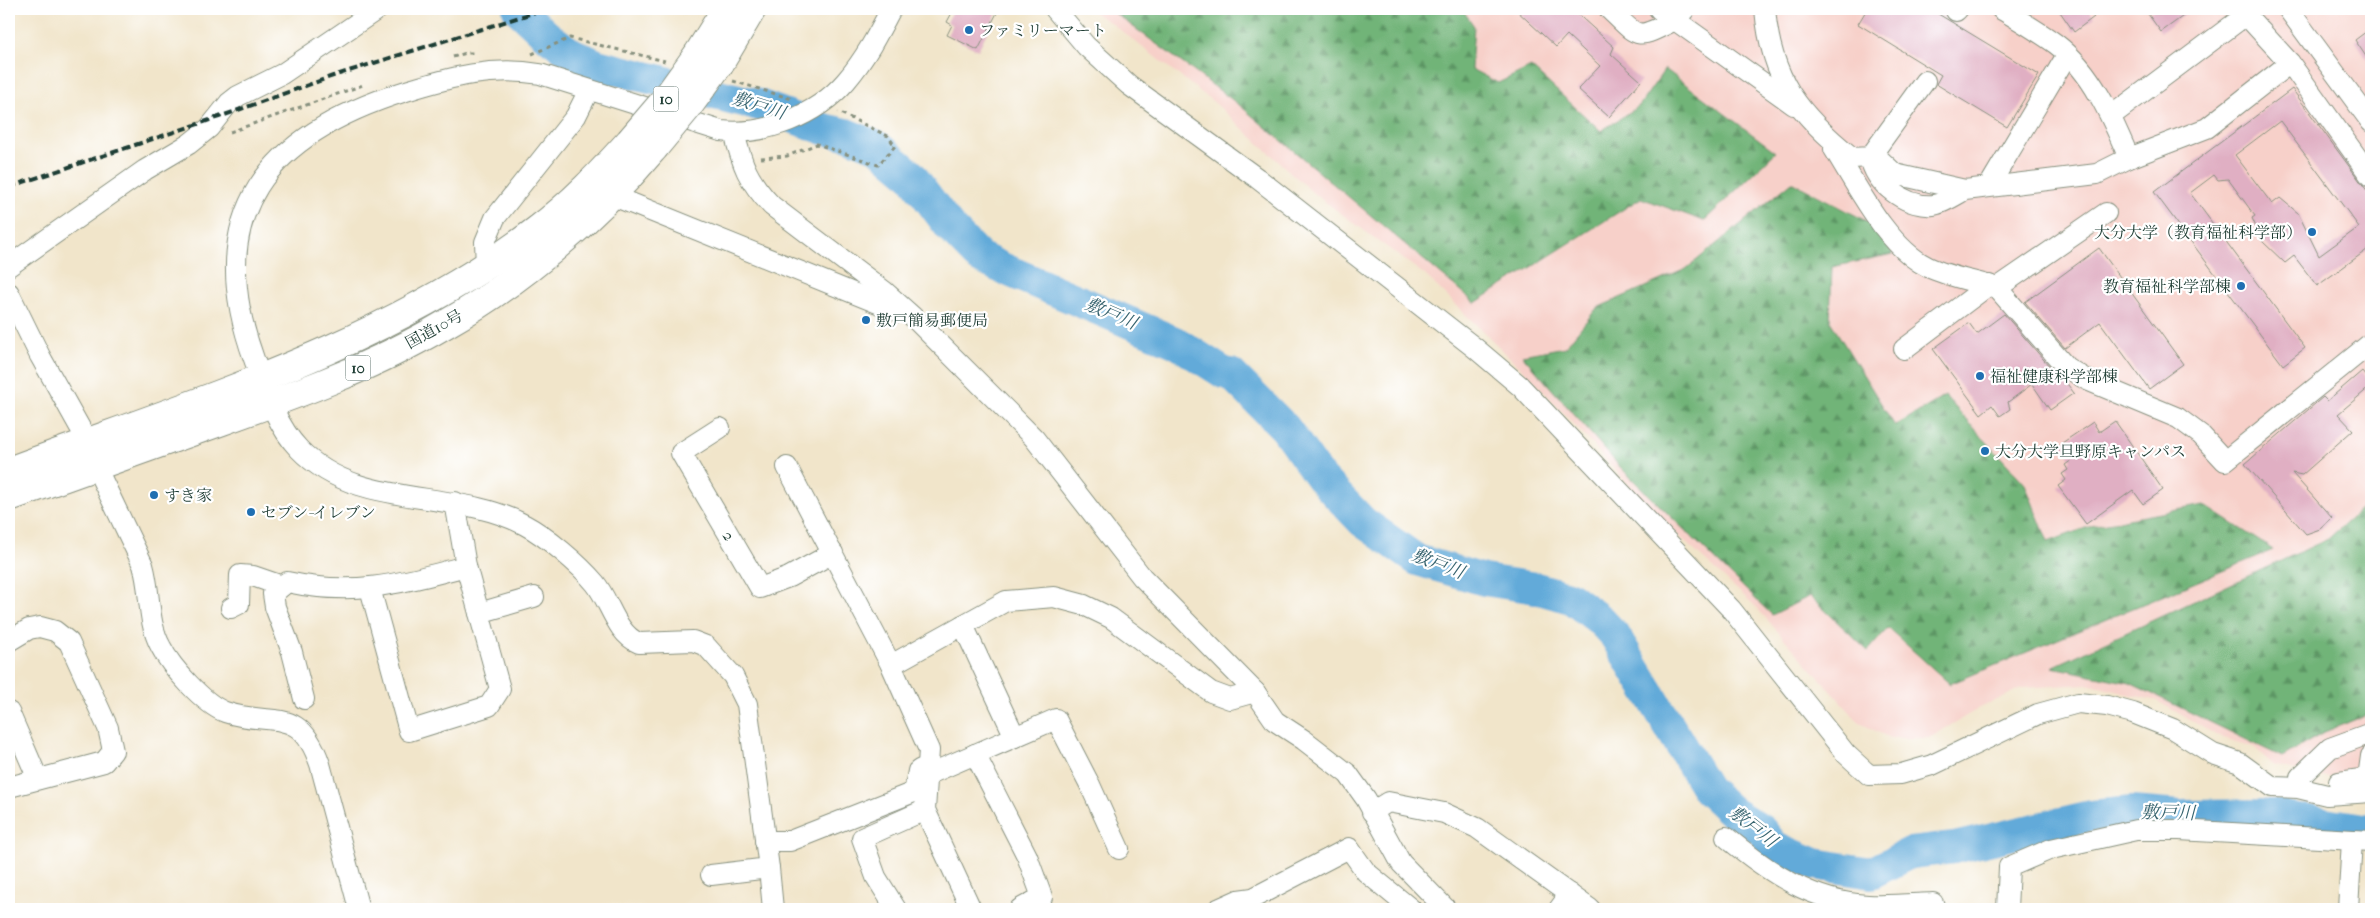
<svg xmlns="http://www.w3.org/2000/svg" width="2380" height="918" font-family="'IM FELL French Canon','Noto Serif JP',serif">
<defs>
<pattern id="forest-firs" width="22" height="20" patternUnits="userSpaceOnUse" patternTransform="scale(1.25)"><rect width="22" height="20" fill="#71b478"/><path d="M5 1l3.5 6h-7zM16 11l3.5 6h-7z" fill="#5c9463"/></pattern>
</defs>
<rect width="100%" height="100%" fill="#fff"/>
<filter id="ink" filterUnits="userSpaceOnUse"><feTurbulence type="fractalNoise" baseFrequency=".02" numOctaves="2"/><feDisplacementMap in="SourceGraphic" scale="10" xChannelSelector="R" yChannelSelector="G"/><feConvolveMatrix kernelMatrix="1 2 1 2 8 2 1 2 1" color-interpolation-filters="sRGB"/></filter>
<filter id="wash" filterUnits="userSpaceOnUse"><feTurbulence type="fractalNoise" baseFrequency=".0096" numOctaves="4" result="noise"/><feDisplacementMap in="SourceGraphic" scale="20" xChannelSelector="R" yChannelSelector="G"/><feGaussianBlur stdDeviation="1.12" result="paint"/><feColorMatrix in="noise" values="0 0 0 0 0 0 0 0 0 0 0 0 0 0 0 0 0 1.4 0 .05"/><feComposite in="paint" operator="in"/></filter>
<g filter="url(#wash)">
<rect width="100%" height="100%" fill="#f1e5ca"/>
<path fill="#f7d0c9" d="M1088,9h1283v770l-56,-3 -42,-11 -19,-18 -34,-10 -63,-36 -70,-17 -65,4 -44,21 -49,29h-39l-30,-15 -106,-118 -92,-84 -128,-140 -109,-106 -112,-82 -98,-90 -104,-80z"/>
<g fill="url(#forest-firs)" stroke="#487856">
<path d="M1109,9h353l12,17 -3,43 27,14 33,-16 70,64 38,-25 26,-37 111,83 -72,69 -63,-23 -166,105 -237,-199z"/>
<path d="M1792,182l82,43 19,29 -61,13 -2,54 65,105 50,-30 80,88 23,58 43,-16 113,-21 69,45 -323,134 -62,-56 -20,23 -58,-55 -38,19 -151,-147 -99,-113 43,-8 32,-39 89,-39z"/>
<path d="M2371,500v213l-44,18 -45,26 -152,-74 -78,-16 276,-128z"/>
</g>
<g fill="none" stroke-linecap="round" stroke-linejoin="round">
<path stroke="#62aad9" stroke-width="32" d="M518,9l28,26 23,17 28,13 162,40 68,25 19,4 32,13 33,28 38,51 30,31 23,11 175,75 47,30 7,1 54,54 35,49 43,45 54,38 67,20 52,8 35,10 29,22 15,16 92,153 25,23 29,18 14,17 40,17 56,9 39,-20 44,-5 137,-32 41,-4 48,4 92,-1 99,15"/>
</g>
<g id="blocks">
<g fill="#e0afc3" fill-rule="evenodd">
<path d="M954,9h45l-21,41 -31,-15 5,-10 -5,-3z"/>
<path d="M1515,9h57l42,38 -3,7 30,27 -32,36 -31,-28 22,-23 -33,-31 -11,12z"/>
<path d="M1867,9h63l109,66 -32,52 -71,-43 5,-9 -83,-51z"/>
<path d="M2058,9h30l6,8 -20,15z"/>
<path d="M2155,9h38l-32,23 -13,-18z"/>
<path d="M2371,28v36l-16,-24z"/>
<path d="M2292,89l79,107v51l-54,39 -23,-30 -9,7 -23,-22 -10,-23 3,-2 -27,-37 -10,1 -4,-5 -24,18 115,155 -22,17 -129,-173zM2280,121l79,106 -40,29 -21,-43 -18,-15 -8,6 -37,-49z"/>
<path d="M2099,248l84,116 -34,25 -49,-67 -35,26 -40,-46z"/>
<path d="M2004,314l53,61 8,6 9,12 -24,17 -18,-26 -24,18 2,7 -10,7 -8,-11 -11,9 -48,-65 36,-26 8,11z"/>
<path d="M2362,371l9,11v4l-33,28 15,16 -51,45 -10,-2 40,45 -12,11 -14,5 -61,-70 78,-67 4,4z"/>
<path d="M2115,421l48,69 -20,14 -10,-14 -47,34 -28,-38 8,-6 -4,-6 6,-4 -3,-5 7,-5 -10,-17 31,-21 6,10z"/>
</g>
</g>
</g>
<g filter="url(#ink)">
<use href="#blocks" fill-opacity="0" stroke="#88917f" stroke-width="1"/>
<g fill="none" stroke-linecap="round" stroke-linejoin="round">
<defs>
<g id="minor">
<path d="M1055,9l31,37 43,39 128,93 218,170 45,38 211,223 115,145 23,21 32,-1 31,-9 106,-51 40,-11 29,3 26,7 40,16 40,25 27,9 33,24 25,1 29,7 44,-3"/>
<path d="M1609,9c31,30 26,31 66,11l-16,-11"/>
<path d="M1685,9l-10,11 119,85"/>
<path d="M1765,9c6,71 34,106 88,149l17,-1 55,-76"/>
<path d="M2001,9c18,11 37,22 55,35 36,27 56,74 73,114l78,-30 83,-65"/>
<path d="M2244,9l2,6 44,48 81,114"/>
<path d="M2288,9l83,113"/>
<path d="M1956,11l2,-2"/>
<path d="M2111,116l135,-101"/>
<path d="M734,132c8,33 14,49 38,74l112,85 29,26 121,121 108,139 113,115 20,29 29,19 44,34 18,25 35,64 45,46"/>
<path d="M1834,149c23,37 54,99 94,118 21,10 47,14 69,21"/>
<path d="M1989,186l78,-131"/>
<path d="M1965,190c-9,5 -22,14 -32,15 -28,2 -58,-21 -63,-48h7l18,17 70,16 132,-16 32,-16"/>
<path d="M611,195l289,117"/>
<path d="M2106,213l-109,75 69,79 21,13 91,38 23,17 24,26 146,-118"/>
<path d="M9,266l136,-96 44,-26 20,-16 20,-25 9,-7 44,-22 96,-65"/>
<path d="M486,266l-1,-24 10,-24 81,-102 13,-26"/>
<path d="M9,293l31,63 48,86"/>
<path d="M1904,349l85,-64"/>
<path id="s1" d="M720,428l-39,25 79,135 29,-11 44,-24"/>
<path d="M96,467l47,98c8,27 4,57 18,82 10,20 43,57 64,65 47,16 74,-9 95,52l39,145"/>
<path d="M787,467l104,198 38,85 -4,60 46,99"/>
<path d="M370,588l39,143 80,-25 11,-17 -34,-123"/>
<path d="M231,608l8,-4 1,-29 13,1 29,10"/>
<path d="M479,613l55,-16"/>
<path d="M963,625l52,112"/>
<path d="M9,641l20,-12 11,-2 15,4 14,11 39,86 5,23 -9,11 -95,25"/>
<path d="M891,665l115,-64 48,-4 30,8 27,13 100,74 19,7 25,-7"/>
<path d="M304,699l-12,-47 -17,-45 -2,-13 14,-12c69,15 114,1 179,-16l-11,-64"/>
<path d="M9,712l29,67"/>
<path d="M975,754l52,102 15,41 -22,12"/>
<path d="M927,775l129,-56 34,66 29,64"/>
<path d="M2300,777l30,-29 41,-15"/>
<path d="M2339,782l29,-4 3,-22"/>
<path d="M1372,812l16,-10 56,11 33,15 113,81"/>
<path d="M1726,837c42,35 86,65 142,68 22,1 44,-1 65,-2l2,6"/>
<path d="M765,841h25l124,-49 4,-21 3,-2"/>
<path d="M769,868l-22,-164 -14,-28 -27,-30 -13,-5 -54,2c-23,-9 -29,-42 -44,-60 -15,-18 -49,-47 -70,-58 -70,-38 -167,-14 -226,-76 -23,-24 -34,-60 -45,-90 -53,-146 14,-225 152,-268 45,-14 86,-25 134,-17l181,57c44,5 96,-16 125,-50 19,-22 32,-47 45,-72"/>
<path d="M711,875l58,-7 4,41"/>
<path d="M896,909l-20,-32 -14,-39 63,-28"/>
<path d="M1218,909l20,-9 15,-2 96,-50 17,24 45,37"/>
<path d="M1559,909l11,-15"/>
<path d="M2007,909l2,-42 42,-18 85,-19h43l192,11"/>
<path d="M2348,909l4,-69"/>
</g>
<g id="highway">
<path d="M698,54l28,-45"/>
<path d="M720,63l32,-54"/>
<path d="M9,471c179,-67 375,-124 528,-241 35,-26 64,-57 93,-89"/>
<path d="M9,497c71,-25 142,-50 213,-76 76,-27 153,-55 222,-96 79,-45 151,-107 210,-177"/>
</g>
</defs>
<use href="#minor" stroke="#88917f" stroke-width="22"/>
<use href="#highway" stroke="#88917f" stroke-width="30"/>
<g stroke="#88917f" stroke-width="3" stroke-dasharray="4 4" stroke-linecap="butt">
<path d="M532,54l38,-16 95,23"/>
<path d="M453,57l13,-4h10"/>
<path d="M733,81l59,18"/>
<path d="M230,132l133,-47"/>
<path d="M761,158l26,-2 30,-12 61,21 17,-19 -7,-10 -50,-24"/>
</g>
<use href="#minor" stroke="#fff" stroke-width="20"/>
<use href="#highway" stroke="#fff" stroke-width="28"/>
<path stroke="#1f3d34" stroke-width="4" stroke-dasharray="8 4" stroke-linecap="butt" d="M9,187l210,-70 114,-41 212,-67"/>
<defs>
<g id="highway-bridge">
<path d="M630,141l35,-41 33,-46"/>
<path d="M654,148l34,-41 32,-44"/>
</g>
</defs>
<use href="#highway-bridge" stroke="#88917f" stroke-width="30" stroke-linecap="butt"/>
<use href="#highway-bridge" stroke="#fff" stroke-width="28"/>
</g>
</g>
<g fill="#1f6fb2" stroke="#fff" stroke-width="2">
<circle cx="969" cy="30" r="5"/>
<circle cx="2312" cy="232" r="5"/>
<circle cx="2241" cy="286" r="5"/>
<circle cx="866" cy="320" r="5"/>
<circle cx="1980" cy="376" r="5"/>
<circle cx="1985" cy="451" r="5"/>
<circle cx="154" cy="495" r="5"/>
<circle cx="251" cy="512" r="5"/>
</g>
<g text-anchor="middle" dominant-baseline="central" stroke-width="4.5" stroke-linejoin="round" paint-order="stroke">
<g fill="#fff" stroke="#627771" stroke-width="1">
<rect x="653.5" y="86.5" width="25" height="25" rx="4"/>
<rect x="345.5" y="355.5" width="25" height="25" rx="4"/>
</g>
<g font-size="15" font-weight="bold" fill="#1f3d34">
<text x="666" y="99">10</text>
<text x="358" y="368">10</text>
</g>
<g font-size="16" fill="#1f3d34" stroke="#fff" text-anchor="start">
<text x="979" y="30">ファミリーマート</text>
<text x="2302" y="232" text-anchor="end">大分大学（教育福祉科学部）</text>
<text x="2231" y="286" text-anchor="end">教育福祉科学部棟</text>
<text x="876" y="320">敷戸簡易郵便局</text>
<text x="1990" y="376">福祉健康科学部棟</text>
<text x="1995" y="451">大分大学旦野原キャンパス</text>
<text x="164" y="495">すき家</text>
<text x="261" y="512">セブン-イレブン</text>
</g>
<g font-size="16" fill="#1f3d34" stroke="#fff">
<text transform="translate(434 329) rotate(-29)">国道10号</text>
<text stroke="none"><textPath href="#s1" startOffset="142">2</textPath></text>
</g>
<g font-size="18" font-style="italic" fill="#36636e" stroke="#fff">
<text transform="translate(759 106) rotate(17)">敷戸川</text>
<text transform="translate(1111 314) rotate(23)">敷戸川</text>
<text transform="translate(1438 564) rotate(21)">敷戸川</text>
<text transform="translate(2168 813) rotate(1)">敷戸川</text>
<text transform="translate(1753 827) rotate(38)">敷戸川</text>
</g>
</g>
<rect width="2380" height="918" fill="none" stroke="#fff" stroke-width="30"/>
</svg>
